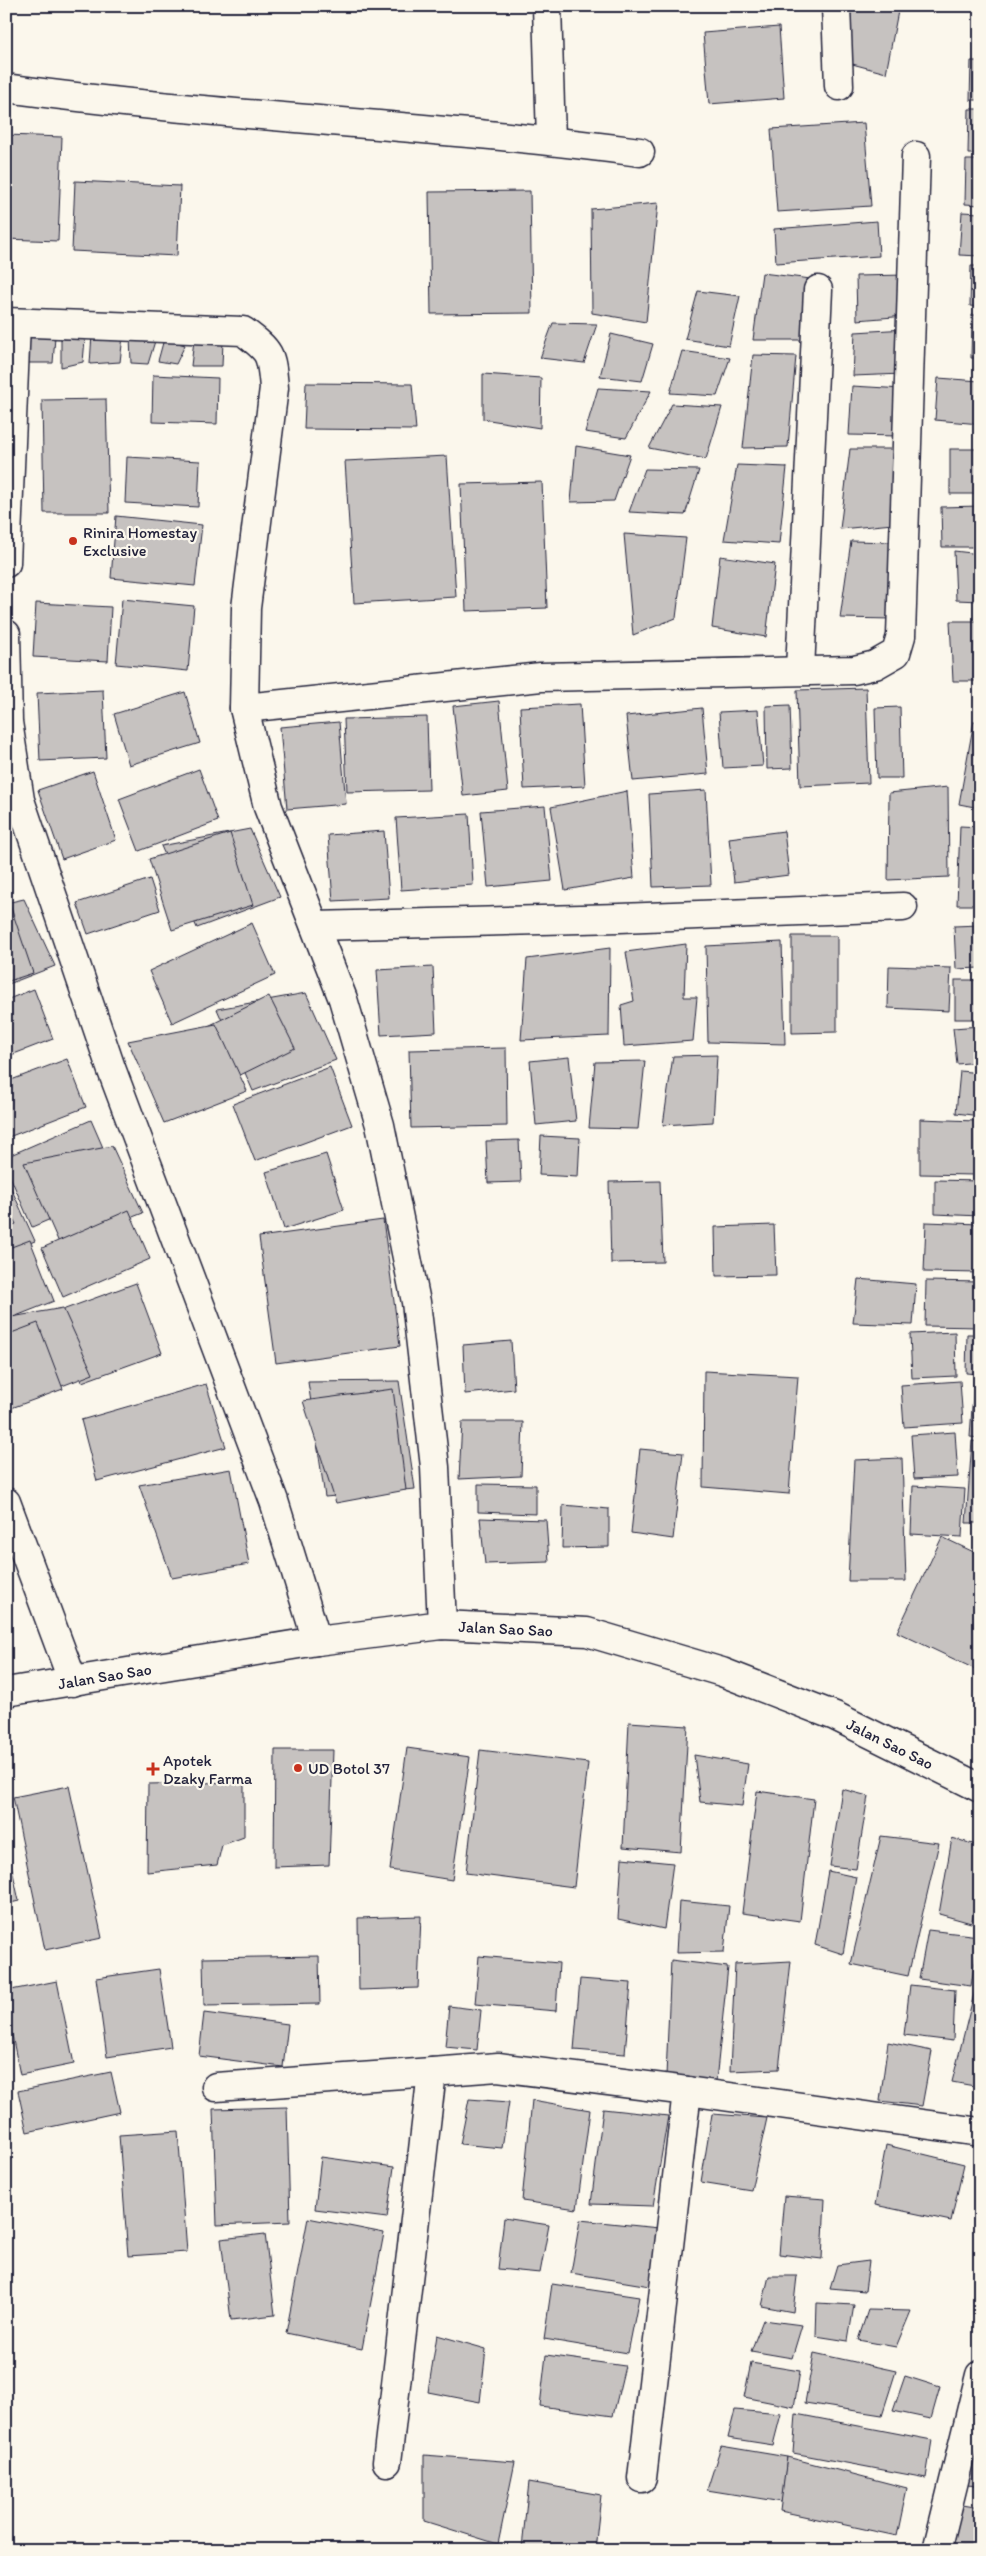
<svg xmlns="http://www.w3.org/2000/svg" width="986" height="2556" font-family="Itim,sans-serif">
<rect width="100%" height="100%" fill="#fbf7ec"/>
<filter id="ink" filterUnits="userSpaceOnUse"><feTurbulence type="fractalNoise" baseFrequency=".02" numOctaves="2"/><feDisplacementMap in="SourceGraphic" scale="10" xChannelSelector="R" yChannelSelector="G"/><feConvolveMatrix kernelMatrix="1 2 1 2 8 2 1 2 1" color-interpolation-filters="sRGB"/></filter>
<g filter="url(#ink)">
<g fill="#c6c2c0" stroke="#22223b">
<path d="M833,6h66l-13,67 -60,-16z"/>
<path d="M779,27l5,71 -75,6 -6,-71z"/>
<path d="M971,61h9v39h-10z"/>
<path d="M969,109h11v45h-12z"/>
<path d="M864,123l7,83 -94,6 -6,-83z"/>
<path d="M6,135l56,2 -4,104 -52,-2z"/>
<path d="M966,160h14v45l-15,-1z"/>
<path d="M75,181l105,5 -3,70 -105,-5z"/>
<path d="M530,191l2,122 -101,1 -2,-122z"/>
<path d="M658,203l-12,119 -54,-9 -1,-104z"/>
<path d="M962,212l18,1v43l-21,-1z"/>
<path d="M877,221l2,35 -103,7 -2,-34z"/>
<path d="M971,266h9v41l-10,-1z"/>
<path d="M762,273l49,6 -6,61h-52z"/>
<path d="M906,275v41l-49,4 -1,-44z"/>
<path d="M698,291l42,5 -11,50 -44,-7z"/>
<path d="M972,315h8v43h-9z"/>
<path d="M553,323l44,1 -13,39 -44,-5z"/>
<path d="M906,329l-3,45 -50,2 2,-44z"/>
<path d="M29,331l26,6 -2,26h-28z"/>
<path d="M92,334l31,2 -3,26 -30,2z"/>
<path d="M611,334l42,10 -11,37 -42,-5z"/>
<path d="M130,336l25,5 -7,23 -17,-1z"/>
<path d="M61,339h24l-2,23 -22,5z"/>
<path d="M164,339l21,6 -9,19 -18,-3z"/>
<path d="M194,340l29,1 -1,25h-31z"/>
<path d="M682,351l48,7 -13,38 -47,-3z"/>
<path d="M753,355l43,1 -8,91 -45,1z"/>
<path d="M483,374l58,4 -1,50 -57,-9z"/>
<path d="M153,375l65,3 -1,46 -65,-2z"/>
<path d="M938,378l42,3v43l-45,-4z"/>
<path d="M306,383l106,1 4,46 -112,-1z"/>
<path d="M852,386l51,3 -4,47 -50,-1z"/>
<path d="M598,388l53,3 -25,47 -41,-6z"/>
<path d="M106,399l3,114h-65l-2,-113z"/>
<path d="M672,404l50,3 -16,52 -57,-11z"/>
<path d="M576,446l54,9 -16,46 -43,1z"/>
<path d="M850,449h49l-6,75 -53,5z"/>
<rect x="950" y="449" width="30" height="45"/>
<path d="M447,456l9,141 -102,6 -9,-142z"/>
<path d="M127,457l73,4 -2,46 -73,-4z"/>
<path d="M737,465l50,2 -8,77 -55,-4z"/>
<path d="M645,469l54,1 -14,45 -56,-3z"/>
<path d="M542,482l5,126 -81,3 -5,-127z"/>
<path d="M980,506v41h-38l-1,-40z"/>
<path d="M116,516l86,9 -7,61 -84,-8z"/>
<path d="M624,534l62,4 -10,80 -43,17z"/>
<path d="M851,541l44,1 -3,77 -52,-1z"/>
<path d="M954,551l26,3v47l-24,-1z"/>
<path d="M720,556l55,8 -9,73 -54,-9z"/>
<path d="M122,599l72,7 -6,65 -72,-7z"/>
<path d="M36,603l75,4 -3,54 -75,-4z"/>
<path d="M950,621h30v60h-27z"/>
<path d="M866,688l3,95 -69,3 -3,-96z"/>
<path d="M103,690l3,68 -66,3 -3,-68z"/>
<path d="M185,692l15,51 -71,22 -15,-51z"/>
<path d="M499,701l9,90 -45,5 -10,-90z"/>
<path d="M580,704l5,82 -61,3 -4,-82z"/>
<path d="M790,705l2,63 -25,1 -1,-63z"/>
<path d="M900,707l2,71h-25l-2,-70z"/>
<path d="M702,708l6,66 -75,7 -7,-65z"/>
<path d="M758,710l5,56 -40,2 -4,-56z"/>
<path d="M427,717l2,73 -82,2 -3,-73z"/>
<path d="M974,721l6,1v86l-21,-4z"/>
<path d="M339,722l7,82 -59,5 -7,-82z"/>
<path d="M199,769l19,52 -79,30 -20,-52z"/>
<path d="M93,771l23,69 -54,19 -24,-69z"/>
<path d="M948,787l1,90 -61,3 1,-87z"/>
<path d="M706,790l5,95 -58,2 -4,-93z"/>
<path d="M627,791l7,87 -69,12 -14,-83z"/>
<path d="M545,806l7,75 -64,6 -7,-76z"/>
<path d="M469,814l4,71 -72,5 -5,-72z"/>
<path d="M960,826l20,1v78h-23z"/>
<path d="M250,829l30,68 -83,31 -36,-82z"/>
<path d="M384,831l5,67 -56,3 -5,-66z"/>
<path d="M784,831l5,44 -55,7 -5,-44z"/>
<path d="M230,833l23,72 -81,25 -23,-71z"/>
<path d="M150,879l10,31 -72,24 -11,-31z"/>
<path d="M24,899l31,67 -49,19v-82z"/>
<path d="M9,902l24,71 -27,9v-79z"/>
<path d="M252,923l23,52 -103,48 -23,-52z"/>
<path d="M980,925v43l-24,1 -2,-43z"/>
<path d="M792,936h45v96l-45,1z"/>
<path d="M782,942l3,102 -77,-2 -2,-96z"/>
<path d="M686,944l-2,53h13l-4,44 -69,5 -3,-41 13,-4 -8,-49z"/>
<path d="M610,948l-1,88 -88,4 6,-81z"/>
<path d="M889,966l62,2 -2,43 -61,-3z"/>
<path d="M433,967l3,65 -55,3 -4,-65z"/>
<rect x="955" y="980" width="25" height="39"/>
<path d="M34,989l19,50 -47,18v-57z"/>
<path d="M306,993l30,67 -83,31 -36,-82z"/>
<path d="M269,996l26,52 -79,39 -26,-52z"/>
<path d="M216,1024l31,67 -83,32 -36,-82z"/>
<path d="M980,1026v36l-23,2 -4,-36z"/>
<path d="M506,1048l1,78 -96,2 -2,-78z"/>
<path d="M717,1055l-4,67 -50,3 10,-69z"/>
<path d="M569,1057l7,64 -40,4 -6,-64z"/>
<path d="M67,1059l19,48 -80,31v-56z"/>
<path d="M645,1061l-7,68 -49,-1 6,-66z"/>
<path d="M330,1067l22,58 -97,36 -22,-57z"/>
<path d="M960,1071l20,2v43l-24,-3z"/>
<path d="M920,1119l56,2 -1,54 -55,-1z"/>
<path d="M91,1120l30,69 -89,38 -26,-60v-10z"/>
<path d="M541,1136l39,2 -2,39 -39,-2z"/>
<path d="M519,1140l2,42 -33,1 -2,-42z"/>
<path d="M112,1146l31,67 -83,32 -36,-82z"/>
<path d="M326,1154l18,56 -60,19 -18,-57z"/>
<path d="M6,1177l29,64 -29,11z"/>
<path d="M935,1180l45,1v35l-45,-2z"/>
<path d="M660,1181l3,81 -52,1 -2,-81z"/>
<path d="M6,1205l10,19 -10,4z"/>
<path d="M129,1210l21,49 -87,38 -21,-49z"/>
<path d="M383,1220l17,126 -124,17 -17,-126z"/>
<path d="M926,1222l54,2v49l-56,-1z"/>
<path d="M774,1225l2,50 -60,1 -1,-49z"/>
<path d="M30,1240l24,61 -48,19v-71z"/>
<path d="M858,1279l58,5 -3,41 -60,-2z"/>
<path d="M926,1281l54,1v45l-55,-1z"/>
<path d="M136,1283l26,70 -80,29 -25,-70z"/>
<path d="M63,1308l30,66 -83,32 -4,-9v-79z"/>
<path d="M38,1323l25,66 -57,21v-75z"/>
<path d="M955,1332l1,44 -44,2 -2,-44z"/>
<path d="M967,1334h13v40l-14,-1z"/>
<path d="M511,1341l3,48 -49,5 -2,-49z"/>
<path d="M704,1371l94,5 -9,118 -86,-7z"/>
<path d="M974,1379l6,1v58l-10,-1z"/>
<path d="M399,1381l16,108 -90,8 -17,-115z"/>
<path d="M960,1381l3,42 -59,4 -3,-42z"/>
<path d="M206,1384l20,63 -129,34 -16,-61z"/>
<path d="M393,1389l13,101 -70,13 -33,-102z"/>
<path d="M462,1422h61l-2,54 -62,3z"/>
<path d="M955,1432l3,45 -44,2 -3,-44z"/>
<path d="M972,1441l8,1v81h-14z"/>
<path d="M640,1449l43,4 -10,86 -42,-6z"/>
<path d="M902,1458l4,123h-58l6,-121z"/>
<path d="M231,1469l18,95 -77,14 -33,-93z"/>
<path d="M478,1484l58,1v29l-58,-2z"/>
<path d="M913,1486l52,3 -3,48 -51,-3z"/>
<path d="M563,1505l46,4v38l-47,1z"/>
<path d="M480,1518l66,2 3,42 -64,2z"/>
<path d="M942,1537l38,18 -1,116 -82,-39z"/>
<path d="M629,1722l59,4 -7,126 -58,-5z"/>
<path d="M407,1748l63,9 -18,123 -62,-10z"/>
<path d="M275,1750h58l-4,115 -55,2z"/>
<path d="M480,1750l108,13 -14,124 -108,-14z"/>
<path d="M694,1755l54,9 -6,42 -42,-4z"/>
<path d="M244,1782v55l-22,8 -5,20 -70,7 1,-88z"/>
<path d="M69,1786l33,152 -57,12 -32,-153z"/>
<path d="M842,1789l26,7 -12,73 -26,-3z"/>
<path d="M757,1791l57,8 -14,122 -58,-8z"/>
<path d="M881,1836l58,7 -31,133 -57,-12z"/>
<path d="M952,1838l28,8v48l-9,29 -32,-9z"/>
<path d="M6,1841l13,60 -13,3z"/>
<path d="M622,1858l51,5 -9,66 -46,-10z"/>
<path d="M828,1871l28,6 -13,77 -28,-9z"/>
<path d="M679,1901l50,5 -5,46 -48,1z"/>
<path d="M421,1916l-3,72 -59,2 -1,-72z"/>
<path d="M928,1930l51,6 -8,50 -52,-7z"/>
<path d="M319,1956l1,48 -116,2 -1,-48z"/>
<path d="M479,1956l80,7 -3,48 -81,-7z"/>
<path d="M671,1960l57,7 -12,114 -50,-5z"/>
<path d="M791,1961l-12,108 -49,2 5,-107z"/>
<path d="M159,1969l12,78 -64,10 -11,-79z"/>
<path d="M980,1970v117l-28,-5z"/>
<path d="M580,1979l51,4 -6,71 -51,-4z"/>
<path d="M57,1981l17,83 -54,11 -14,-70v-14z"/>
<path d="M910,1985l45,5 -2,51 -49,-6z"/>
<path d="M449,2006l32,4 -4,40 -32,-3z"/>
<path d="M204,2013l84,11 -5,43 -84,-11z"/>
<path d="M888,2042l44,9 -10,55 -42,-5z"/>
<path d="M111,2072l9,40 -93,20 -9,-41z"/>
<path d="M469,2099l40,3 -7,46 -42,-4z"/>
<path d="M532,2100l58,10 -13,99 -55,-8z"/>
<path d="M287,2107l3,115 -73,3 -4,-116z"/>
<path d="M603,2109l65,7 -15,90 -62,-2z"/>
<path d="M712,2114l55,4 -16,72 -50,-8z"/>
<path d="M178,2131l9,121 -59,4 -9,-121z"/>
<path d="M886,2145l78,19 -13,57 -76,-16z"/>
<path d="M321,2157l73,10 -7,51 -72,-9z"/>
<path d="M784,2196l41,3 -3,60 -43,-5z"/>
<path d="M308,2218l76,15 -22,116 -76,-16z"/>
<path d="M504,2218l45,7 -9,48 -42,-4z"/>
<path d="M580,2220l79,8 -3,59 -85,-14z"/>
<path d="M265,2234l10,81 -44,5 -10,-81z"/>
<path d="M869,2261l-4,30 -35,-3 7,-23z"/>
<path d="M769,2276h28l-4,36 -31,-6z"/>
<path d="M552,2284l87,13 -11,56 -84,-14z"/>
<path d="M817,2303l37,2 -6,36 -32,-5z"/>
<path d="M868,2310l43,1 -15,36 -38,-7z"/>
<path d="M763,2320l39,5 -10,33 -41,-7z"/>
<path d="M437,2335l49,14 -6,53 -52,-10z"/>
<path d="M814,2353l82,18 -14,44 -77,-12z"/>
<path d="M546,2355l79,11 -12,50 -73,-10z"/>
<path d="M751,2363l49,8 -6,36 -50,-10z"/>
<path d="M905,2376l35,11 -9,32 -38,-8z"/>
<path d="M735,2410l46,4 -8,31 -45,-7z"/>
<path d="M796,2414l136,26 -6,38 -133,-25z"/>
<path d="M721,2446l66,11 -5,45 -75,-12z"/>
<path d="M972,2446l8,1v39l-14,-1z"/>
<path d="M424,2455l91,7 -17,82 -74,-23z"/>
<path d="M787,2457l120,31 -10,48 -117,-25z"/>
<path d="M529,2482l72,13 -6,55 -73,-2z"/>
<path d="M963,2505l17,3v41l-28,-3z"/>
</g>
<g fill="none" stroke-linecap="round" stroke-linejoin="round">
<defs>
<g id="minor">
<path d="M547,6l4,134"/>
<path d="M836,6l3,80"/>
<path d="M6,88c211,29 424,36 634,64"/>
<path d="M6,322l237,9c28,21 28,22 31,57l-28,220 -2,100 24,99 75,192 37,126 36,177 19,165 7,158"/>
<path d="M6,563l10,-240"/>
<path d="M6,634l2,88 12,78 91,268 163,433 43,140"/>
<path d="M800,670l18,-380"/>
<path d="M244,708l297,-31 313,-7 21,-5 21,-12 5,-17 15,-480"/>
<path d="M315,926l305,-8 283,-11"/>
<path d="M6,1502l67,180"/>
<path id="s1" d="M6,1692l311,-51 125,-16 145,7 135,40 113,44 145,72"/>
<path d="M216,2087l216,-15"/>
<path d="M687,2091l293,41"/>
<path d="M387,2462l45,-390 66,-5 189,24 -45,387"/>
<path d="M937,2550l43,-175"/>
</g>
</defs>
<use href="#minor" stroke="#22223b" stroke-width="31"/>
<use href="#minor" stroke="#fbf7ec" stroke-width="28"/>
</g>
</g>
<g fill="#c8321e" stroke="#fbf7ec" stroke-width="2">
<circle cx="73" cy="541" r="5"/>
<circle cx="298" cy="1768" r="5"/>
<path d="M150.5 1761.5h5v5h5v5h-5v5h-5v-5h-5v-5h5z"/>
</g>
<g text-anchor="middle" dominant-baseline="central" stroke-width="4.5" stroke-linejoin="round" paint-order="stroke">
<g font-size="16" fill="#22223b" stroke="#fbf7ec" text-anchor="start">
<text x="83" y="532">Rinira Homestay<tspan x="83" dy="18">Exclusive</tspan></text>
<text x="163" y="1760">Apotek<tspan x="163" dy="18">Dzaky Farma</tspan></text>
<text x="308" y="1768">UD Botol 37</text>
</g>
<g font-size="16" fill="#22223b" stroke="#fbf7ec">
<text stroke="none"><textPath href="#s1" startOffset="505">Jalan Sao Sao</textPath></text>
<text stroke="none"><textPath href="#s1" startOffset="100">Jalan Sao Sao</textPath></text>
<text stroke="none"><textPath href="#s1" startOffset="910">Jalan Sao Sao</textPath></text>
</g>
</g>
<rect width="986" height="2556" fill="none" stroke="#fbf7ec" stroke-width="25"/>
<rect x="12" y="12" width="961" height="2531" fill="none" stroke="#22223b" stroke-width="2" filter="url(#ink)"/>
</svg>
